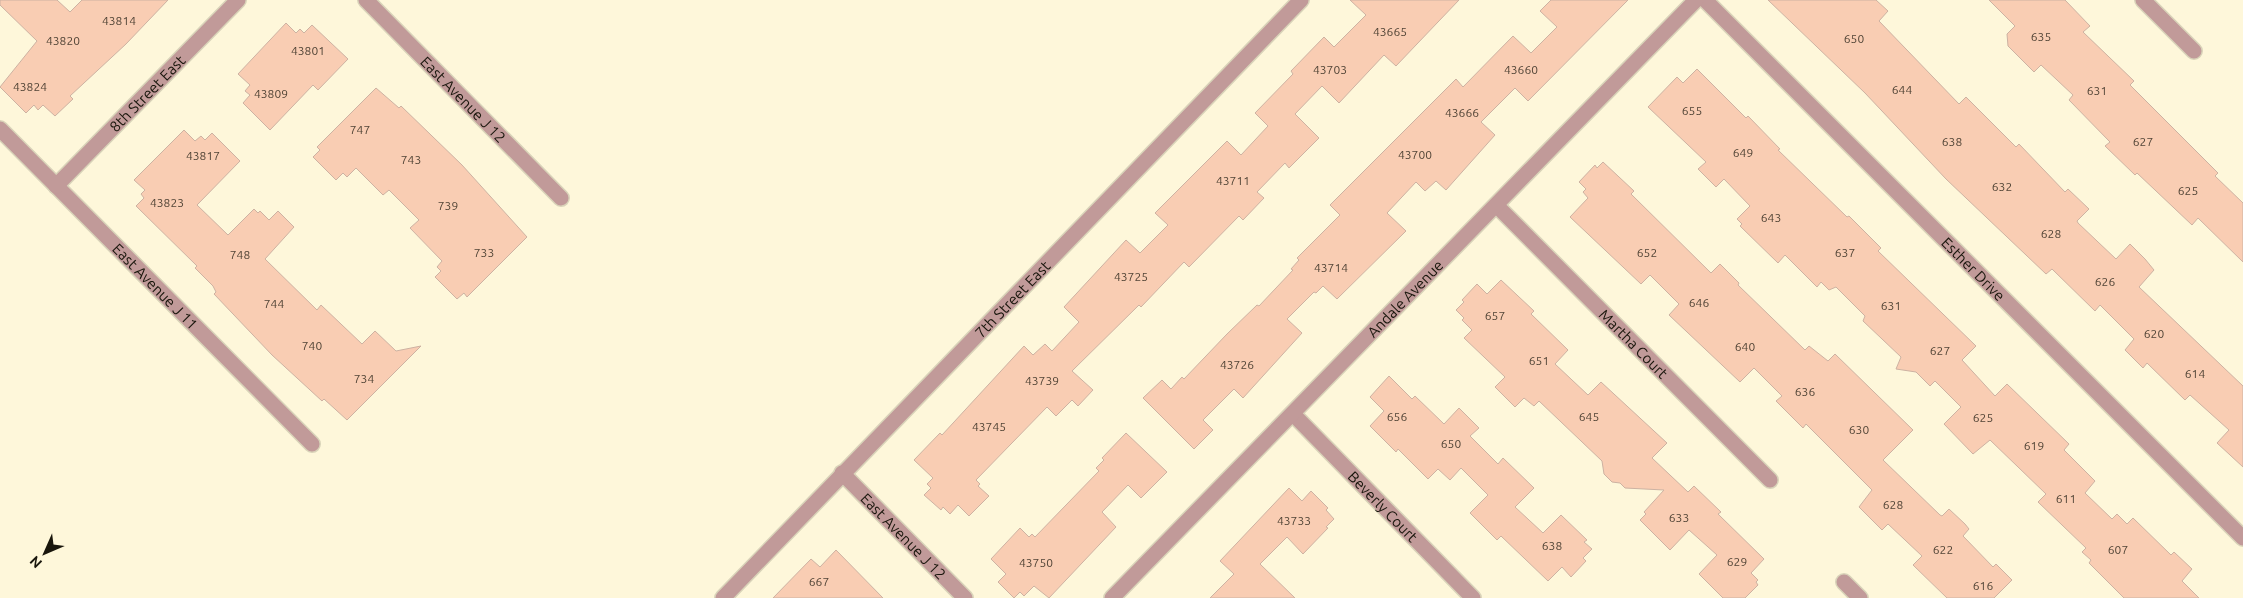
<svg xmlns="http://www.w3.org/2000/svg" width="2243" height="598" font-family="Ubuntu,sans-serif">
<rect width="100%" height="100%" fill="#fef7da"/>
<g fill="#f9cdb3" stroke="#cdb2a2">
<path d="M0,0h57l13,12 12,-12h86l-42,44 -56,52 3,3 -18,17 -12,-11 -5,5 -4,-5 -8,8 -26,-26 37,-46 -37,-36z"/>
<path d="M1350,0h109l-63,66 -12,-11 -45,48 -17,-17 -27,28 24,24 -30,30 -4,-5 -28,29 7,6 -21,22 -4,-4 -50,51 -5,-5 -43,45 -2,-2 -67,66 21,19 -15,16 -6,-6 -16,16 -9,-9 -71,73 4,4 -2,2 11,10 -20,20 -11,-11 -8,9 -7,-7 -2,3 -17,-15 7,-7 -4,-4 6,-6 -19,-18 26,-27 2,2 82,-89 9,9 12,-11 7,7 27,-29 -15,-15 62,-67 14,13 28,-28 -13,-12 72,-72 14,14 27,-29 -13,-13 38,-39 -2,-3 33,-34 10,10 32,-32z"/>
<path d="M1551,0h77l-100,101 -13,-13 -34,34 14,13 -49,55 -10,-9 -11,10 -9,-9 -29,31 19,18 -69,68 -14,-13 -7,7 -2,-1 -27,27 15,14 -59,65 -9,-9 -31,31 10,10 -19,19 -51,-51 19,-18 9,9 11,-12 2,2 43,-45 30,-29 2,1 34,-36 -2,-1 8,-9 -2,-2 43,-43 -10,-10 126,-126 7,8 50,-51 18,17 26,-26 -17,-16z"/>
<path d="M1768,0h108l12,11 -9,10 80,83 7,-7 50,50 3,-3 46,48 3,-3 21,20 -12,12 1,2 38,36 14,-15 15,15 9,11 -15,17 104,99v81l-26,-24 12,-13 -39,-35 -5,5 -38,-37 -4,5 -18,-18 9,-11 -34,-34 -5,6 -43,-42 -6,5 -100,-95 -81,-86z"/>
<path d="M1989,0h76l25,26 -7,6 51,49 -4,4 88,88 -3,3 28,27v59l-45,-44 -6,7 -55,-52 -2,2 -30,-29 5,-4 -41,-42 4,-5 -32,-30 -7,7 -26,-26 -1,-12 8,-8z"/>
<path d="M286,23l10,10 4,-4 4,4 8,-8 36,34 -30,31 -5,-5 -43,45 -27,-27 7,-8 -5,-4 5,-6 -12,-11z"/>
<path d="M1697,69l49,49 2,-2 32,33 -2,1 69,67 2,-1 32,32 -3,3 98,95 -14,14 33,36 12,-12 62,60 -5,6 31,31 -10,12 27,26 5,-5 10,10 6,-6 38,37 3,-3 18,17 -10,12 17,17h-75l-35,-35 2,-3 -9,-8 4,-4 -48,-46 8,-8 -56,-54 -17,14 -29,-30 17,-17 -26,-26 -5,5 -14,-14 -20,-3 5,-12 -38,-36 2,-5 -29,-29 -7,3 -8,-8 -4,5 -32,-32 -7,8 -38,-37 2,-2 -5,-5 13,-13 -26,-27 -8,8 -18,-18 8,-7 -58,-55 29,-30 6,6z"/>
<path d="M376,88l23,20 2,-2 61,59 65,72 -60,60 -3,-4 -7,6 -22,-22 6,-6 -4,-4 5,-6 -32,-33 9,-8 -30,-30 -6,5 -27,-27 -9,9 -4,-4 -7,7 -23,-23 7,-7 -3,-3z"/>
<path d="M184,130l11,11 6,-5 4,4 7,-7 28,28 -43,44 31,30 26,-26 4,4 2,-2 9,9 9,-9 16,16 -29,32 52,51 4,-5 41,39 13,-13 21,20 25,-5 -74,74 -23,-21 -2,2 -50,-46 -58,-61 2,-2 -3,-6 -18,-18 2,-2 -61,-60 8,-8 -3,-4 4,-4 -11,-10z"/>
<path d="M1603,162l31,29 -3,3 80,79 9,-9 19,19 -1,2 67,65 4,-4 19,15 7,-7 78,76 -30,30 57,55 2,1 7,-7 16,15 4,5 -6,7 30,31 3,-3 16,16 -18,18h-47l-34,-33 9,-9 -34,-32 -6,6 -23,-23 13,-17 -66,-66 -3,4 -27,-27 6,-5 -28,-28 -14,14 -71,-67 10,-11 -29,-29 -9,9 -71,-67 18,-19 -5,-6 3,-3 -7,-7 16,-17 2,3z"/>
<path d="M1501,280l33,31 -3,3 37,36 -13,14 33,31 13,-13 66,61 -15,15 36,34 6,-6 27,26 -3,2 46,45 -13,14 7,7 -2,2 2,3 -13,13h-22l-24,-24 18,-19 -28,-25 -19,20 -30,-30 6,-6 -2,-2 20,-22 -39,-2 -5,-5 -8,-1 -8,-8 -2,-13 -63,-60 -5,5 -10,-8 -9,9 -20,-20 10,-10 -41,-39 8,-8 -10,-10 2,-2 -8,-8 8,-8 -2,-2 15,-16 10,10z"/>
<path d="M1389,376l23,23 3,-3 29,28 15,-16 20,20 -9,8 28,28 5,-6 31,30 -19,19 28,26 18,-18 26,25 -3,2 8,7 -9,9 3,3 -15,16 -9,-10 -14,14 -47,-45 -4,4 -27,-27 18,-18 -27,-27 -11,12 -12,-11 -10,10 -30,-30 -2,3 -26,-26 14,-15 -14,-14z"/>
<path d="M1126,433l41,39 -26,26 -13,-13 -26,27 14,15 -67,71 -15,-12 -10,10 -4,-4 -6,6 -16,-16 8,-8 -15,-15 29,-31 9,9 3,-3 3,3 64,-66 -3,-3 8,-8 -2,-2z"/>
<path d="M1289,488l13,13 9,-10 17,17 -2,2 8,9 -8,8 2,1 -25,26 -16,-17 -27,27 35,34h-85l24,-24 -14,-13z"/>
<path d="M836,550l47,48h-110l38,-39 9,8z"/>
</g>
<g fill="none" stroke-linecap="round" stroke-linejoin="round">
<defs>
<g id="street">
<path id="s1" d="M366,0l195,198"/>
<path id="s2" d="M1705,0l538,538"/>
<path d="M2143,0l51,51"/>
<path id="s3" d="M0,129l312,315"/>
<path id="s4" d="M56,186l182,-186"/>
<path id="s5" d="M1497,206l273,274"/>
<path id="s6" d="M1293,414l180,184"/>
<path id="s7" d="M842,473l123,125"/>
<path d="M1844,582l16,16"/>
<path id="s8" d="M723,598l578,-598"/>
<path id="s9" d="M1112,598l584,-598"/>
</g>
</defs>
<use href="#street" stroke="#d9d3b9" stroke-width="18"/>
<use href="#street" stroke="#c19a99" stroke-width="15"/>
</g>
<g text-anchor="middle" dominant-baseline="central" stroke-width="4" stroke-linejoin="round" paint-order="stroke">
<g font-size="12" fill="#514436">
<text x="119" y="20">43814</text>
<text x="1390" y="31">43665</text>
<text x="2041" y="36">635</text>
<text x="1854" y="38">650</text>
<text x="63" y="40">43820</text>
<text x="308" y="50">43801</text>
<text x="1330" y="69">43703</text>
<text x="1521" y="69">43660</text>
<text x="30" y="86">43824</text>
<text x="1902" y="89">644</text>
<text x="2097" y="90">631</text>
<text x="271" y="93">43809</text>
<text x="1692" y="110">655</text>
<text x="1462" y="112">43666</text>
<text x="360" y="129">747</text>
<text x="1952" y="141">638</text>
<text x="2143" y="141">627</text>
<text x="1743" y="152">649</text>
<text x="1415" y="154">43700</text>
<text x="203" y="155">43817</text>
<text x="411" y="159">743</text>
<text x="1233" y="180">43711</text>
<text x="2002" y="186">632</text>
<text x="2188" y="190">625</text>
<text x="167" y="202">43823</text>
<text x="448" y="205">739</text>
<text x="1771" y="217">643</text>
<text x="2051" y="233">628</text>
<text x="484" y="252">733</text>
<text x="1647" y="252">652</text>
<text x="1845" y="252">637</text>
<text x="240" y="254">748</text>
<text x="1331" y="267">43714</text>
<text x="1131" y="276">43725</text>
<text x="2105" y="281">626</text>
<text x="1699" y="302">646</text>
<text x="274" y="303">744</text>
<text x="1891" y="305">631</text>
<text x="1495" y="315">657</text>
<text x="2154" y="333">620</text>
<text x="312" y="345">740</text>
<text x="1745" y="346">640</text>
<text x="1940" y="350">627</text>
<text x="1539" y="360">651</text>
<text x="1237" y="364">43726</text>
<text x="2195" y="373">614</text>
<text x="364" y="378">734</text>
<text x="1042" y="380">43739</text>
<text x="1805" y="391">636</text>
<text x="1397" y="416">656</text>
<text x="1589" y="416">645</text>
<text x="1983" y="417">625</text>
<text x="989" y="426">43745</text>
<text x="1859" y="429">630</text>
<text x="1451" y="443">650</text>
<text x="2034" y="445">619</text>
<text x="2066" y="498">611</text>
<text x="1893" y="504">628</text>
<text x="1679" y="517">633</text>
<text x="1294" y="520">43733</text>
<text x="1552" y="545">638</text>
<text x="1943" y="549">622</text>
<text x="2118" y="549">607</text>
<text x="1737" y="561">629</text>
<text x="1036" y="562">43750</text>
<text x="819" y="581">667</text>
<text x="1983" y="585">616</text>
</g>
<g font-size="15" fill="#19160c" stroke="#fef7da">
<text stroke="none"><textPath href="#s4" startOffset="130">8th Street East</textPath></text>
<text stroke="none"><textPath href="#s1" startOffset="139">East Avenue J 12</textPath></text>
<text stroke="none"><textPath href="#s2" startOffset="380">Esther Drive</textPath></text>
<text stroke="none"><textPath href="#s3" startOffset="221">East Avenue J 11</textPath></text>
<text stroke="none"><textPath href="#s8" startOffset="416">7th Street East</textPath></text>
<text stroke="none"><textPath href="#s9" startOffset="419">Andale Avenue</textPath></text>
<text stroke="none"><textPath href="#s5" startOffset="194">Martha Court</textPath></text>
<text stroke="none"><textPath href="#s6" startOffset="129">Beverly Court</textPath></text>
<text stroke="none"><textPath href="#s7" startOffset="88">East Avenue J 12</textPath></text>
</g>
</g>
<g transform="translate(45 553) rotate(225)" stroke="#fef7da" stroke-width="4" paint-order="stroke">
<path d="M0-4L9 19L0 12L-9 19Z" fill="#19160c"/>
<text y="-8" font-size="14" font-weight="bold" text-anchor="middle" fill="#19160c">N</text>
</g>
</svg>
